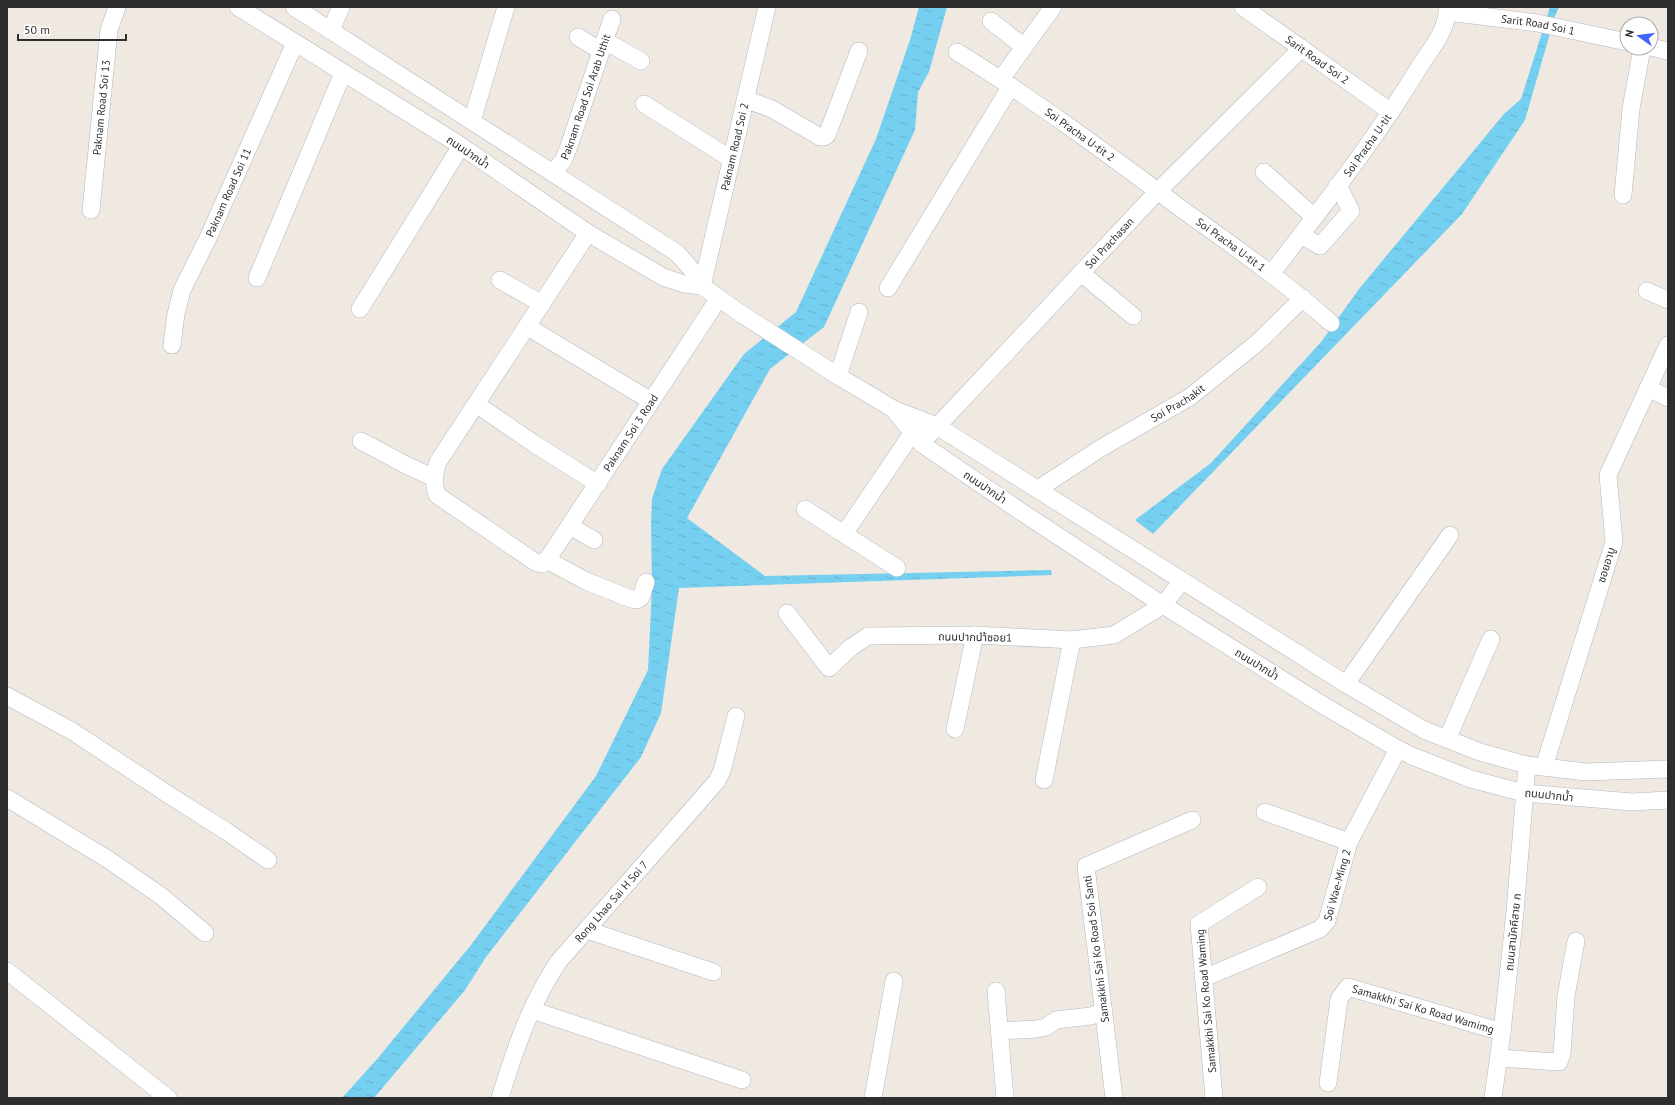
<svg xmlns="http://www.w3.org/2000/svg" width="1675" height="1105" font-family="'PT Sans','Noto Sans Thai',sans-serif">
<defs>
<pattern id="water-ripples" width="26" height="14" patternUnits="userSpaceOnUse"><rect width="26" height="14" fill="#75cff0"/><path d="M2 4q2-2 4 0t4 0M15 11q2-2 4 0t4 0" fill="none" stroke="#66b2ce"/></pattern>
</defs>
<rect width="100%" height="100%" fill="#efe9e1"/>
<g fill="url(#water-ripples)">
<path d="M919,7h28l-18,65 -11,20 -3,38 -91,197 -54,42 -83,149 78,58 286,-6 1,5 -373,13 -18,125 -20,44 -155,200 -21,33 -91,108h-32l36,-40 93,-113 125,-169 52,-106 4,-83 -1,-64 1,-24 10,-30 82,-115 52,-42 80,-173 34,-99z"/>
<path d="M1550,7h9l-4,9 -30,104 -63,94 -309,320 -18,-14 76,-57 110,-121 38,-53 145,-175 17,-15z"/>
</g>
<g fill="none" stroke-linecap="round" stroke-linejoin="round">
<defs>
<g id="minor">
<path d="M238,7l217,135 133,91 75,44 21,7 18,2"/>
<path d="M294,7l383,246 15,17 10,16 38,27 98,63 57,34 42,16 409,258 78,46 56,22 47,13 59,7 82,-3"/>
<path id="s1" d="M1243,7l148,105"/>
<path id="s2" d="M1448,12l89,11 90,19"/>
<path d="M991,21l33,26"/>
<path d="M331,30l10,-23"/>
<path d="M578,37l23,14"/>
<path d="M605,41l36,20"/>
<path d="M1651,47l17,4"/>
<path id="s3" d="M957,52c78,48 152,103 226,158 50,36 102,72 148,113"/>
<path d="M1001,79l52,-72"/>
<path d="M745,99l27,10 48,28h4l3,-2 32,-84"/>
<path d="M644,104l87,55"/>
<path d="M472,121l34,-114"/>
<path id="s4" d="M553,172l10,-11 5,-12 44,-130"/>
<path d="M1264,172l50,45"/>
<path d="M1623,195l8,-86 11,-61"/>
<path id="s5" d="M91,210l18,-180 8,-23"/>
<path id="s6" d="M588,233l-150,229c-4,13 -5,20 -1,33l98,67 7,2 5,-4 172,-262"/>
<path d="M1301,235l19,11 31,-35 -13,-26"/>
<path d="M1081,273l52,43"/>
<path id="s7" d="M1271,274c51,-66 103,-133 147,-205 11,-18 31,-40 29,-62"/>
<path d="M257,278l86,-205"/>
<path d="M500,280l42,24"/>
<path id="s8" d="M702,286l65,-279"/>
<path d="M888,288l123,-202"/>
<path d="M1647,291l21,9"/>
<path d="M360,309l101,-163"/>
<path d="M528,327l123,74"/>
<path id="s9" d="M172,345l4,-31 6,-24 26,-52 87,-195"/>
<path d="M838,376l21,-64"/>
<path d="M1648,388l20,10"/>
<path d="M476,404l57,39 65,41"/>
<path d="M895,411l27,33 101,69 140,92 163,102 72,42 14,7 59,23 53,14 108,9 36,-2"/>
<path id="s10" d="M930,434l228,-243 144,-143"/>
<path d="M361,441l45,24 28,13"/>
<path id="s11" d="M1038,489l63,-41 89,-51 67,-54 46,-45"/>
<path d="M805,509l92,59"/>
<path d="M570,526l24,14"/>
<path d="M844,534l75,-111"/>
<path d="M547,560l39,21 45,18 6,1 4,-3 5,-15"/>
<path d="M787,613l42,55 21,-20 18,-12 107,-1 97,5 42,-5 49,-30 19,-24"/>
<path d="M1346,684l104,-149"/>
<path d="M7,696l65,35 97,64 57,36 42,29"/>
<path d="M955,729l20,-94"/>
<path d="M1447,739l44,-100"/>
<path d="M1544,767l70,-225 -6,-67 60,-130"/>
<path d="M1044,780l28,-140"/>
<path d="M7,798l102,62 52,36 44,37"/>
<path d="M1265,812l84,30"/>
<path d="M587,930l126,42"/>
<path d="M7,971l161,127"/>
<path id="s12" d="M1204,978l116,-49 7,-8 22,-79 49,-93"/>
<path d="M996,991l9,107"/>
<path d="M532,1010l210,70"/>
<path d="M1000,1031l37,-2 9,-2 10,-7 35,-4 13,-5"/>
<path d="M1499,1058l60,4 3,-8 4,-58 10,-55"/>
<path id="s13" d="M1328,1083l11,-84 9,-12 154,45"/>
<path id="s14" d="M500,1098c15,-49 30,-94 59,-137l158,-180 5,-10 14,-55"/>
<path d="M873,1098l21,-117"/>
<path d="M1114,1098l-28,-232 106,-46"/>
<path d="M1214,1098l-15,-174 59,-37"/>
<path d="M1493,1098l9,-66 13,-120 12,-147"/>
</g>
</defs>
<use href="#minor" stroke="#b4b7c1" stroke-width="18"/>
<use href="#minor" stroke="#fff" stroke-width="17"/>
</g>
<g text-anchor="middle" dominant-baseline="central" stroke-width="4" stroke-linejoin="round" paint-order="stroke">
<g font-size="11" fill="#2e2e2e" stroke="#fff">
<text stroke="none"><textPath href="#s2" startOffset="91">Sarit Road Soi 1</textPath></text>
<text stroke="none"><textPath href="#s1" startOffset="91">Sarit Road Soi 2</textPath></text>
<text stroke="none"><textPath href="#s4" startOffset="83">Paknam Road Soi Arab Uthit</textPath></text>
<text stroke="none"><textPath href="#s5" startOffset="103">Paknam Road Soi 13</textPath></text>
<text stroke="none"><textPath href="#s3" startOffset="148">Soi Pracha U-tit 2</textPath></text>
<text stroke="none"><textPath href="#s7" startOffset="161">Soi Pracha U-tit</textPath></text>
<text stroke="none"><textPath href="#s8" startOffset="143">Paknam Road Soi 2</textPath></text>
<text transform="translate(468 152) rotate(34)">ถนนปากน้ำ</text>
<text stroke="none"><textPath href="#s9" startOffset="164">Paknam Road Soi 11</textPath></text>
<text stroke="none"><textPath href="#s10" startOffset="262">Soi Prachasan</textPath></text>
<text stroke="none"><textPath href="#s3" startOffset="335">Soi Pracha U-tit 1</textPath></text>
<text stroke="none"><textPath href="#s11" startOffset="164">Soi Prachakit</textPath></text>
<text stroke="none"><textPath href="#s6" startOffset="592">Paknam Soi 3 Road</textPath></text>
<text transform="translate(985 487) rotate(34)">ถนนปากน้ำ</text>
<text transform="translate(1606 565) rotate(-73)">ซอยอาบู</text>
<text transform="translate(975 637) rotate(1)">ถนนปากนำ้ซอย1</text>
<text transform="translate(1257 664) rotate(32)">ถนนปากน้ำ</text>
<text transform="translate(1549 795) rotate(6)">ถนนปากน้ำ</text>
<text stroke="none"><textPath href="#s12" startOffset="174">Soi Wae-Ming 2</textPath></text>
<text stroke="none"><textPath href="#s14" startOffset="229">Rong Lhao Sai H Soi 7</textPath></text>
<text transform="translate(1513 932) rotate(-84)">ถนนสามัคคีสาย ก</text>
<text transform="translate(1096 949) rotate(-97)">Samakkhi Sai Ko Road Soi Santi</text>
<text transform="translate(1206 1001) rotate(-95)">Samakkhi Sai Ko Road Waming</text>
<text stroke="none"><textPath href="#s13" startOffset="178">Samakkhi Sai Ko Road Wamimg</textPath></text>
</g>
</g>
<rect width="1675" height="1105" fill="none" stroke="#2e2e2e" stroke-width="16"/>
<g transform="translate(1639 36) rotate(284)"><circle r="19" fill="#ffffff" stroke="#ababab"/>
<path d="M0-3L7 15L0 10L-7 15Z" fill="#4264fb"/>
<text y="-6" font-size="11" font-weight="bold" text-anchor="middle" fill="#2e2e2e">N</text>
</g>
<path d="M18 34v6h108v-6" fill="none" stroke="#2e2e2e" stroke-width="2"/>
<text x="24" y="34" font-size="12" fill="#2e2e2e" stroke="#ffffff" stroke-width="3" paint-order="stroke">50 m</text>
</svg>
